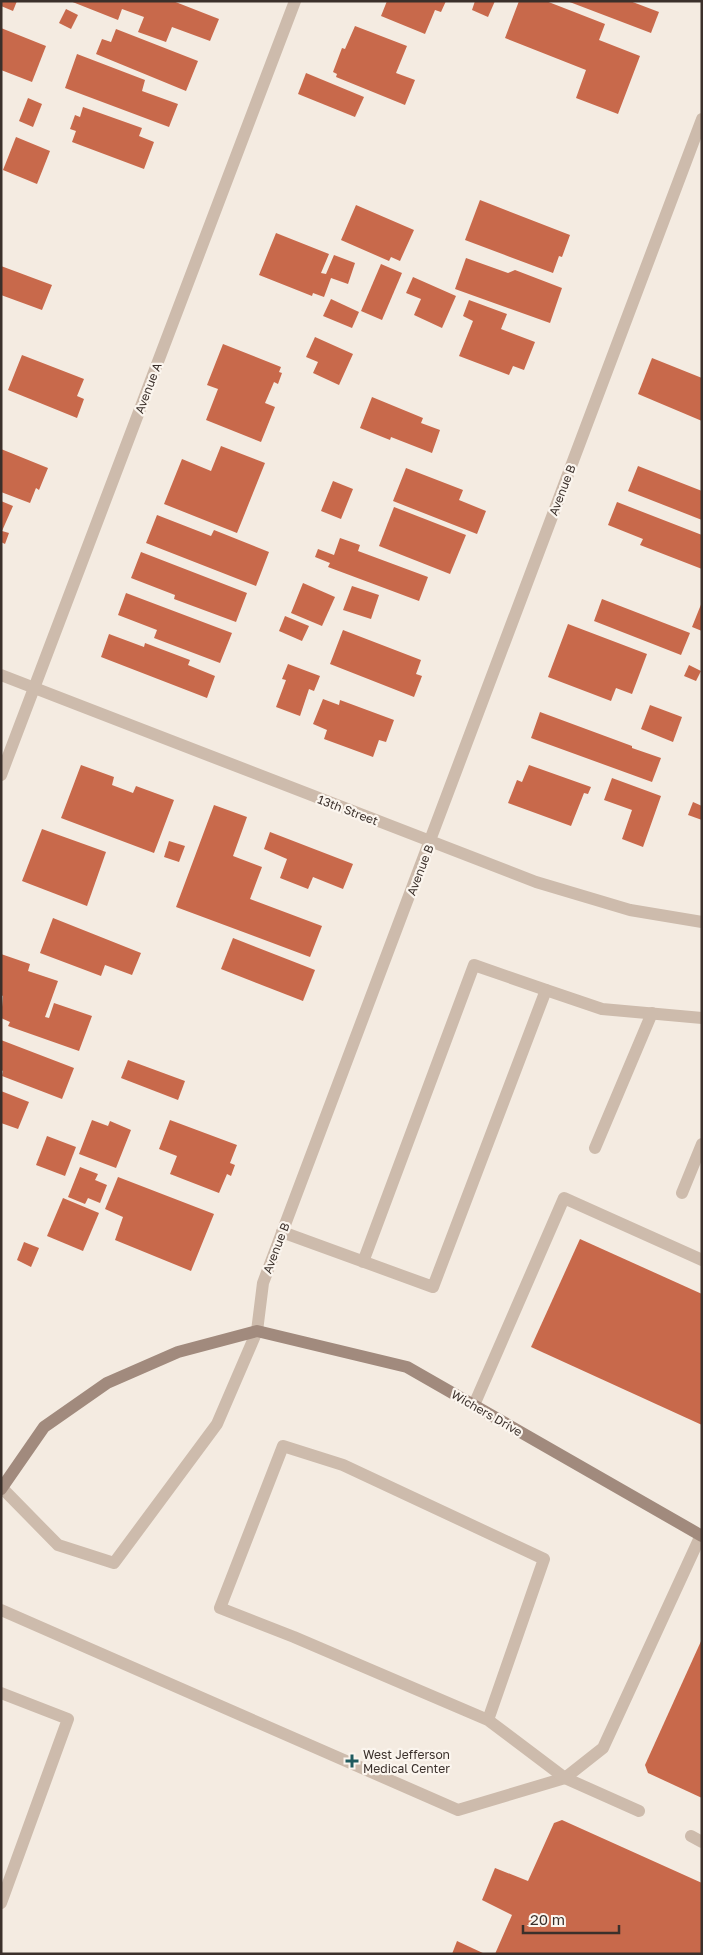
<svg xmlns="http://www.w3.org/2000/svg" width="703" height="1955" font-family="'Golos Text',sans-serif">
<rect width="100%" height="100%" fill="#f4ebe1"/>
<g fill="#c8694b">
<path d="M1,1h16l-4,10 -12,-5z"/>
<path d="M70,1h103l46,18 -9,22 -38,-14 -6,15 -28,-10 6,-15 -22,-8 -4,11z"/>
<path d="M387,1h59l-5,11 -6,-2 -10,24 -44,-18z"/>
<path d="M475,1h20l-7,16 -16,-7z"/>
<path d="M519,1h27l59,23 -6,16 41,16 -22,58 -42,-16 10,-28 -81,-32z"/>
<path d="M567,1h63l29,11 -8,21z"/>
<path d="M66,9l12,6 -7,14 -12,-6z"/>
<path d="M355,26l52,20 -11,27 19,7 -10,25 -69,-28 1,-3 -4,-2 9,-24 3,1z"/>
<path d="M1,28l45,18 -14,36 -31,-12z"/>
<path d="M116,29l82,32 -12,30 -90,-37 6,-15 9,3z"/>
<path d="M77,54l68,26 -3,11 36,13 -9,23 -104,-39z"/>
<path d="M306,73l58,24 -9,20 -57,-23z"/>
<path d="M28,98l14,6 -9,23 -14,-6z"/>
<path d="M83,107l59,21 -3,8 15,6 -10,27 -72,-27 4,-11 -6,-2 5,-14 5,2z"/>
<path d="M16,137l34,14 -13,33 -34,-14z"/>
<path d="M480,200l90,35 -8,22 -3,-1 -6,17 -88,-33z"/>
<path d="M356,205l58,25 -14,31 -9,-4 -2,4 -48,-21z"/>
<path d="M276,233l53,21 -8,19 5,1 8,-19 21,8 -7,21 -17,-6 -7,19 -11,-4 -1,3 -53,-21z"/>
<path d="M466,258l42,15 7,-3 47,18 -12,35 -95,-34z"/>
<path d="M381,264l21,9 -20,47 -21,-9z"/>
<path d="M1,266l51,19 -10,25 -41,-15z"/>
<path d="M413,277l43,19 -14,32 -28,-13 7,-16 -15,-6z"/>
<path d="M331,299l28,13 -7,16 -29,-12z"/>
<path d="M469,300l38,14 -6,15 34,13 -11,28 -11,-4 -4,9 -50,-19 14,-35 -10,-5z"/>
<path d="M315,337l38,17 -14,31 -26,-12 5,-11 -12,-5z"/>
<path d="M223,344l58,23 -2,5 3,1 -4,11 -4,-2 -9,21 10,4 -14,35 -55,-22 12,-31 -11,-4z"/>
<path d="M22,355l62,24 -7,17 7,3 -7,19 -69,-28z"/>
<path d="M652,358l50,20v43l-64,-27z"/>
<path d="M372,397l51,21 -2,5 19,7 -8,23 -41,-16 -1,3 -30,-12z"/>
<path d="M221,446l44,17 -28,70 -73,-29 18,-45 29,12z"/>
<path d="M1,449l47,19 -9,22 -3,-2 -6,15 -29,-11z"/>
<path d="M638,466l64,25v29l-74,-29z"/>
<path d="M406,468l57,22 -4,10 27,11 -9,23 -84,-33z"/>
<path d="M333,481l20,8 -12,30 -20,-8z"/>
<path d="M1,501l12,5 -11,25 7,2 -4,11 -4,-2z"/>
<path d="M617,502l85,33v34l-62,-24 3,-6 -35,-14z"/>
<path d="M394,507l72,28 -16,39 -71,-28z"/>
<path d="M157,515l54,21 3,-6 55,22 -13,34 -110,-43z"/>
<path d="M340,538l20,7 -2,6 70,26 -9,24 -91,-34 2,-4 -15,-6 3,-8 16,6z"/>
<path d="M141,552l106,41 -11,29 -62,-23 1,-4 -44,-17z"/>
<path d="M303,583l32,14 -13,29 -31,-13z"/>
<path d="M352,586l27,9 -8,24 -28,-9z"/>
<path d="M126,593l106,40 -12,30 -66,-25 3,-8 -39,-15z"/>
<path d="M602,599l88,34 -9,22 -87,-34z"/>
<path d="M702,602v29l-10,-4z"/>
<path d="M285,616l24,10 -7,15 -23,-10z"/>
<path d="M568,624l79,30 -15,40 -16,-6 -5,13 -63,-24z"/>
<path d="M343,630l78,30 -5,14 6,2 -8,21 -84,-33z"/>
<path d="M109,634l35,13 1,-4 45,17 -2,5 27,11 -8,22 -106,-41z"/>
<path d="M288,664l32,12 -6,15 -5,-2 -9,27 -24,-9 10,-27 -4,-1z"/>
<path d="M689,665l12,6 -5,10 -12,-5z"/>
<path d="M323,699l16,6 1,-5 54,20 -8,22 -7,-2 -6,17 -49,-18 3,-9 -14,-6z"/>
<path d="M650,705l32,12 -9,25 -32,-13z"/>
<path d="M540,712l92,34v2l29,10 -9,24 -121,-44z"/>
<path d="M81,765l33,12 -2,8 21,8 3,-7 38,14 -20,53 -93,-35z"/>
<path d="M529,765l62,22 -3,7 -4,-1 -13,33 -63,-23 9,-23 5,2z"/>
<path d="M612,778l49,18 -18,51 -21,-8 10,-29 -28,-10z"/>
<path d="M693,802l9,4v14l-14,-5z"/>
<path d="M214,805l33,12 -14,39 29,11 -12,32 72,27 -12,31 -134,-50z"/>
<path d="M42,829l64,23 -19,54 -65,-25z"/>
<path d="M270,832l83,32 -10,25 -30,-12 -5,12 -28,-11 7,-19 -23,-10z"/>
<path d="M169,841l16,5 -6,16 -15,-5z"/>
<path d="M53,918l88,35 -9,22 -27,-10 -4,11 -61,-23z"/>
<path d="M233,938l82,32 -12,31 -82,-32z"/>
<path d="M1,954l29,10 -2,7 30,10 -13,36 4,1 5,-15 38,13 -13,35 -71,-25 2,-4 -9,-4 2,-22 -2,-1z"/>
<path d="M1,1040l73,28 -12,31 -60,-23 1,-5 -2,-1z"/>
<path d="M128,1060l57,21 -7,19 -57,-22z"/>
<path d="M1,1091l28,11 -11,27 -17,-6z"/>
<path d="M92,1120l16,6 2,-5 21,9 -15,38 -37,-14z"/>
<path d="M170,1120l67,25 -7,18 5,2 -4,11 -4,-2 -8,19 -49,-19 7,-18 -18,-7z"/>
<path d="M47,1136l29,11 -11,29 -29,-11z"/>
<path d="M80,1167l18,7 -3,6 12,5 -7,18 -12,-5 -3,6 -17,-7z"/>
<path d="M118,1177l96,37 -23,57 -76,-31 8,-23 -18,-8z"/>
<path d="M63,1198l36,15 -16,38 -36,-15z"/>
<path d="M580,1239l122,55v131l-171,-78z"/>
<path d="M24,1242l15,6 -8,19 -14,-7z"/>
<path d="M702,1639v159l-54,-25 -3,-8z"/>
<path d="M562,1820l140,63v71h-207l17,-39 -30,-15 13,-32 33,13 26,-58z"/>
<path d="M457,1941l28,13h-33z"/>
</g>
<g fill="none" stroke-linecap="round" stroke-linejoin="round">
<g stroke="#cdbbac" stroke-width="12">
<path d="M546,990l56,19 100,9"/>
<path d="M595,1148l57,-135"/>
<path d="M682,1193l20,-49"/>
<path d="M282,1232l151,55 113,-297 -72,-25 -111,297"/>
<path d="M474,1405l90,-207 138,62"/>
<path d="M2,1488l56,57 56,18 103,-139 40,-93"/>
<path d="M1,1610l457,200 107,-32 38,-30 98,-213"/>
<path d="M1,1693l67,26 -67,184"/>
<path d="M488,1720l56,-161 -201,-94 -60,-19 -63,162 74,29 194,83 77,58 74,33"/>
<path d="M691,1836l11,6"/>
</g>
<g stroke="#cdbbac" stroke-width="12">
<path d="M1,675l535,207 94,28 72,12"/>
<path d="M1,775l294,-774"/>
<path d="M257,1331l6,-48 439,-1164"/>
</g>
<path stroke="#a18a7d" stroke-width="12" d="M1,1489l43,-62 63,-44 71,-31 79,-21 150,36 295,169"/>
</g>
<path fill="#1f5a5e" stroke="#fbf5ee" stroke-width="2" d="M349.5 1753.5h5v5h5v5h-5v5h-5v-5h-5v-5h5z"/>
<g text-anchor="middle" dominant-baseline="central" stroke-width="4.5" stroke-linejoin="round" paint-order="stroke">
<g font-size="12" fill="#3b302b" stroke="#fbf5ee">
<text transform="translate(148 388) rotate(-69)">Avenue A</text>
<text transform="translate(562 490) rotate(-69)">Avenue B</text>
<text transform="translate(348 810) rotate(21)">13th Street</text>
<text transform="translate(420 870) rotate(-69)">Avenue B</text>
<text transform="translate(276 1248) rotate(-69)">Avenue B</text>
<text transform="translate(487 1413) rotate(30)">Wichers Drive</text>
</g>
<g font-size="12" fill="#3b302b" stroke="#fbf5ee" text-anchor="start">
<text x="363" y="1754">West Jefferson<tspan x="363" dy="14">Medical Center</tspan></text>
</g>
</g>
<rect width="703" height="1955" fill="none" stroke="#3b302b" stroke-width="5"/>
<path d="M523 1925v8h96v-8" fill="none" stroke="#3b302b" stroke-width="2.5"/>
<text x="530" y="1925" font-size="15" fill="#3b302b" stroke="#fbf5ee" stroke-width="4" paint-order="stroke">20 m</text>
</svg>
